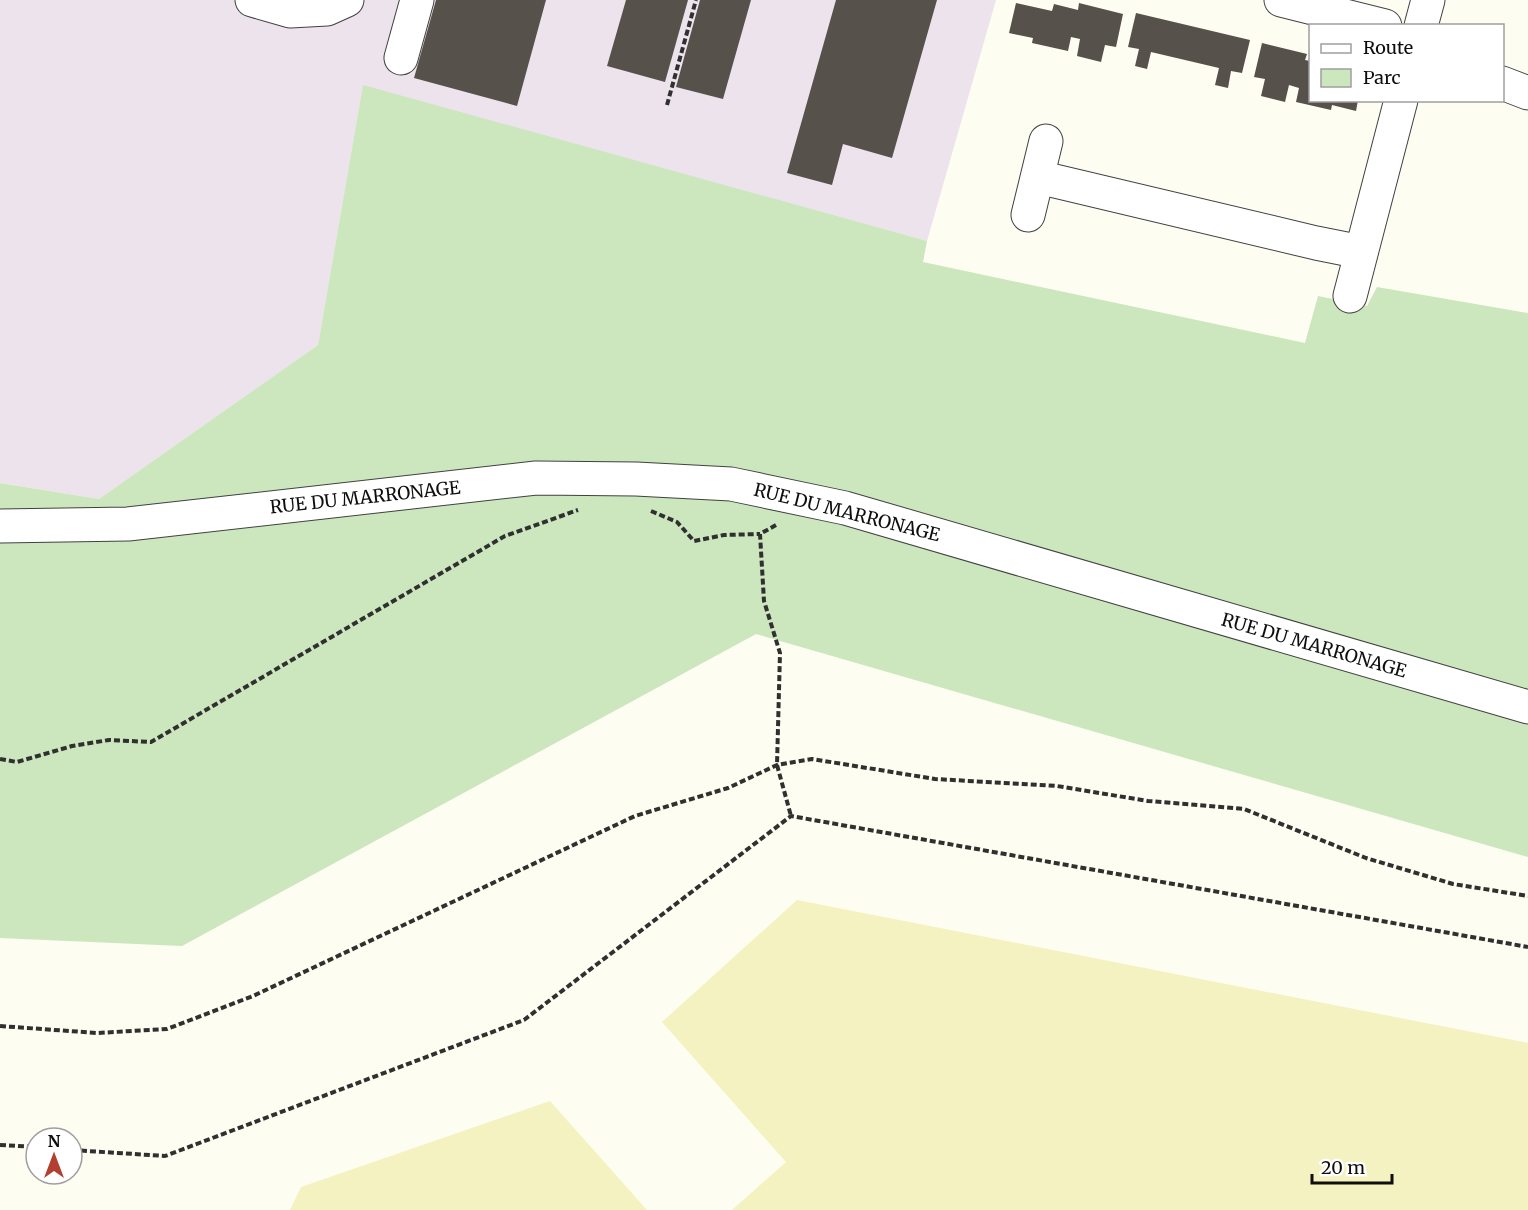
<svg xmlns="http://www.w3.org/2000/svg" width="1528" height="1210" font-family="Merriweather,serif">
<rect width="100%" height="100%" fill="#fefdf1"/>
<path fill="#ece3ec" d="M0,0h996l-69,241 -564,-155 -45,259 -219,154 -99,-16z"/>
<path fill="#cce6bd" d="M363,85l564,156 -4,21 382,81 13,-47 49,10 10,-19 151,26v544l-772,-223 -574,312 -182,-8v-455l99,16 219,-154z"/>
<g fill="#f5f2c1">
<path d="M797,900l731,143v167h-796l54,-48 -124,-140z"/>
<path d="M550,1101l97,109h-357l11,-23z"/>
</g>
<g fill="#56514b">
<path d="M436,0h110l-29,106 -103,-28z"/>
<path d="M626,0h62l-23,82 -58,-16z"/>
<path d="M700,0h51l-28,99 -47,-12z"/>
<path d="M836,0h101l-45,158 -49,-14 -11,41 -45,-12z"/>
<path d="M1016,3l36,8 2,-7 24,6 1,-7 44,11 -7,33 -11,-2 -4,17 -24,-6 3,-17 -9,-2 -3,14 -36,-8 1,-5 -24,-5z"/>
<path d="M1136,13l114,27 -8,33 -11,-2 -3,17 -13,-3 4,-17 -68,-16 -4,17 -12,-3 4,-17 -11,-2z"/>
<path d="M1262,43l45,11 -2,6 5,1v39h48l-2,11 -24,-6 -1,5 -35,-8 3,-14 -10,-3 -4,17 -24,-6 4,-17 -11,-2z"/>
</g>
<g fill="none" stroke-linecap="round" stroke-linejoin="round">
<defs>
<g id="minor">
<path d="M252,0l38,11 37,-2 20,-9"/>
<path d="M1281,0l104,26"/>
<path d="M1421,26l7,-26"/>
<path d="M401,58l16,-58"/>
<path d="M1502,83l26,10"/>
<path d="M1038,177l278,66 45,9"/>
<path d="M1028,215l18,-74"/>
<path d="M1350,296l51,-196"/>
<path d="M0,526l128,-2 408,-46 100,1 95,5 114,24 683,199"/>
</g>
</defs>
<use href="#minor" stroke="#414141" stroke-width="35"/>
<g stroke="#303030" stroke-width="4" stroke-dasharray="6 3" stroke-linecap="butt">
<path d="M667,105l29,-105"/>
<path d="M651,511l26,11 17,19 30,-6 36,-1"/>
<path d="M776,525l-16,9 4,67 16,52 -3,112 14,51"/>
<path d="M0,759l17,3 55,-16 37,-6 42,2 354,-206 73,-26"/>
<path d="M0,1026l97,7 70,-4 86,-33 382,-180 93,-28 49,-23 35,-6 123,20 122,7 91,15 96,8 122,49 87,26 75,12"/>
<path d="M0,1145l36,2"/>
<path d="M72,1150l93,6 359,-136 267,-204 737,131"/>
</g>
<use href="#minor" stroke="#fff" stroke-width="33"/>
</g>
<g text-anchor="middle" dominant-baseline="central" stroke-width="6" stroke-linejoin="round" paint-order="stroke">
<g font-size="18" fill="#0e0e0e" stroke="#fff">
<text transform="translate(365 497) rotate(-6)">RUE DU MARRONAGE</text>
<text transform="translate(847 512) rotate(14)">RUE DU MARRONAGE</text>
<text transform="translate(1314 645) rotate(16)">RUE DU MARRONAGE</text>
</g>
</g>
<rect x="1309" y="24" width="195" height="78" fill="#ffffff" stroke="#9f9f9f" stroke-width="1.5"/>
<rect x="1321" y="44" width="30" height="9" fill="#ffffff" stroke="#9f9f9f" stroke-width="1.5"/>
<text x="1363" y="54" font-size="18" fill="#0e0e0e">Route</text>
<rect x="1321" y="69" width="30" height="18" fill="#cce6bd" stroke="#9f9f9f" stroke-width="1.5"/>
<text x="1363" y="84" font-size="18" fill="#0e0e0e">Parc</text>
<g transform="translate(54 1156)"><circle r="28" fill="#ffffff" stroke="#9f9f9f" stroke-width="1.5"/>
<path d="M0-4.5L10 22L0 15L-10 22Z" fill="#b23f32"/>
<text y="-9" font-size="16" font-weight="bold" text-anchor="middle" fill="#0e0e0e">N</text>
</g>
<path d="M1312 1174v9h80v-9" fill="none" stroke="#0e0e0e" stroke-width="3"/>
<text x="1321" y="1174" font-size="18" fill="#0e0e0e" stroke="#ffffff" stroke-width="4.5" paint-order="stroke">20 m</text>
</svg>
